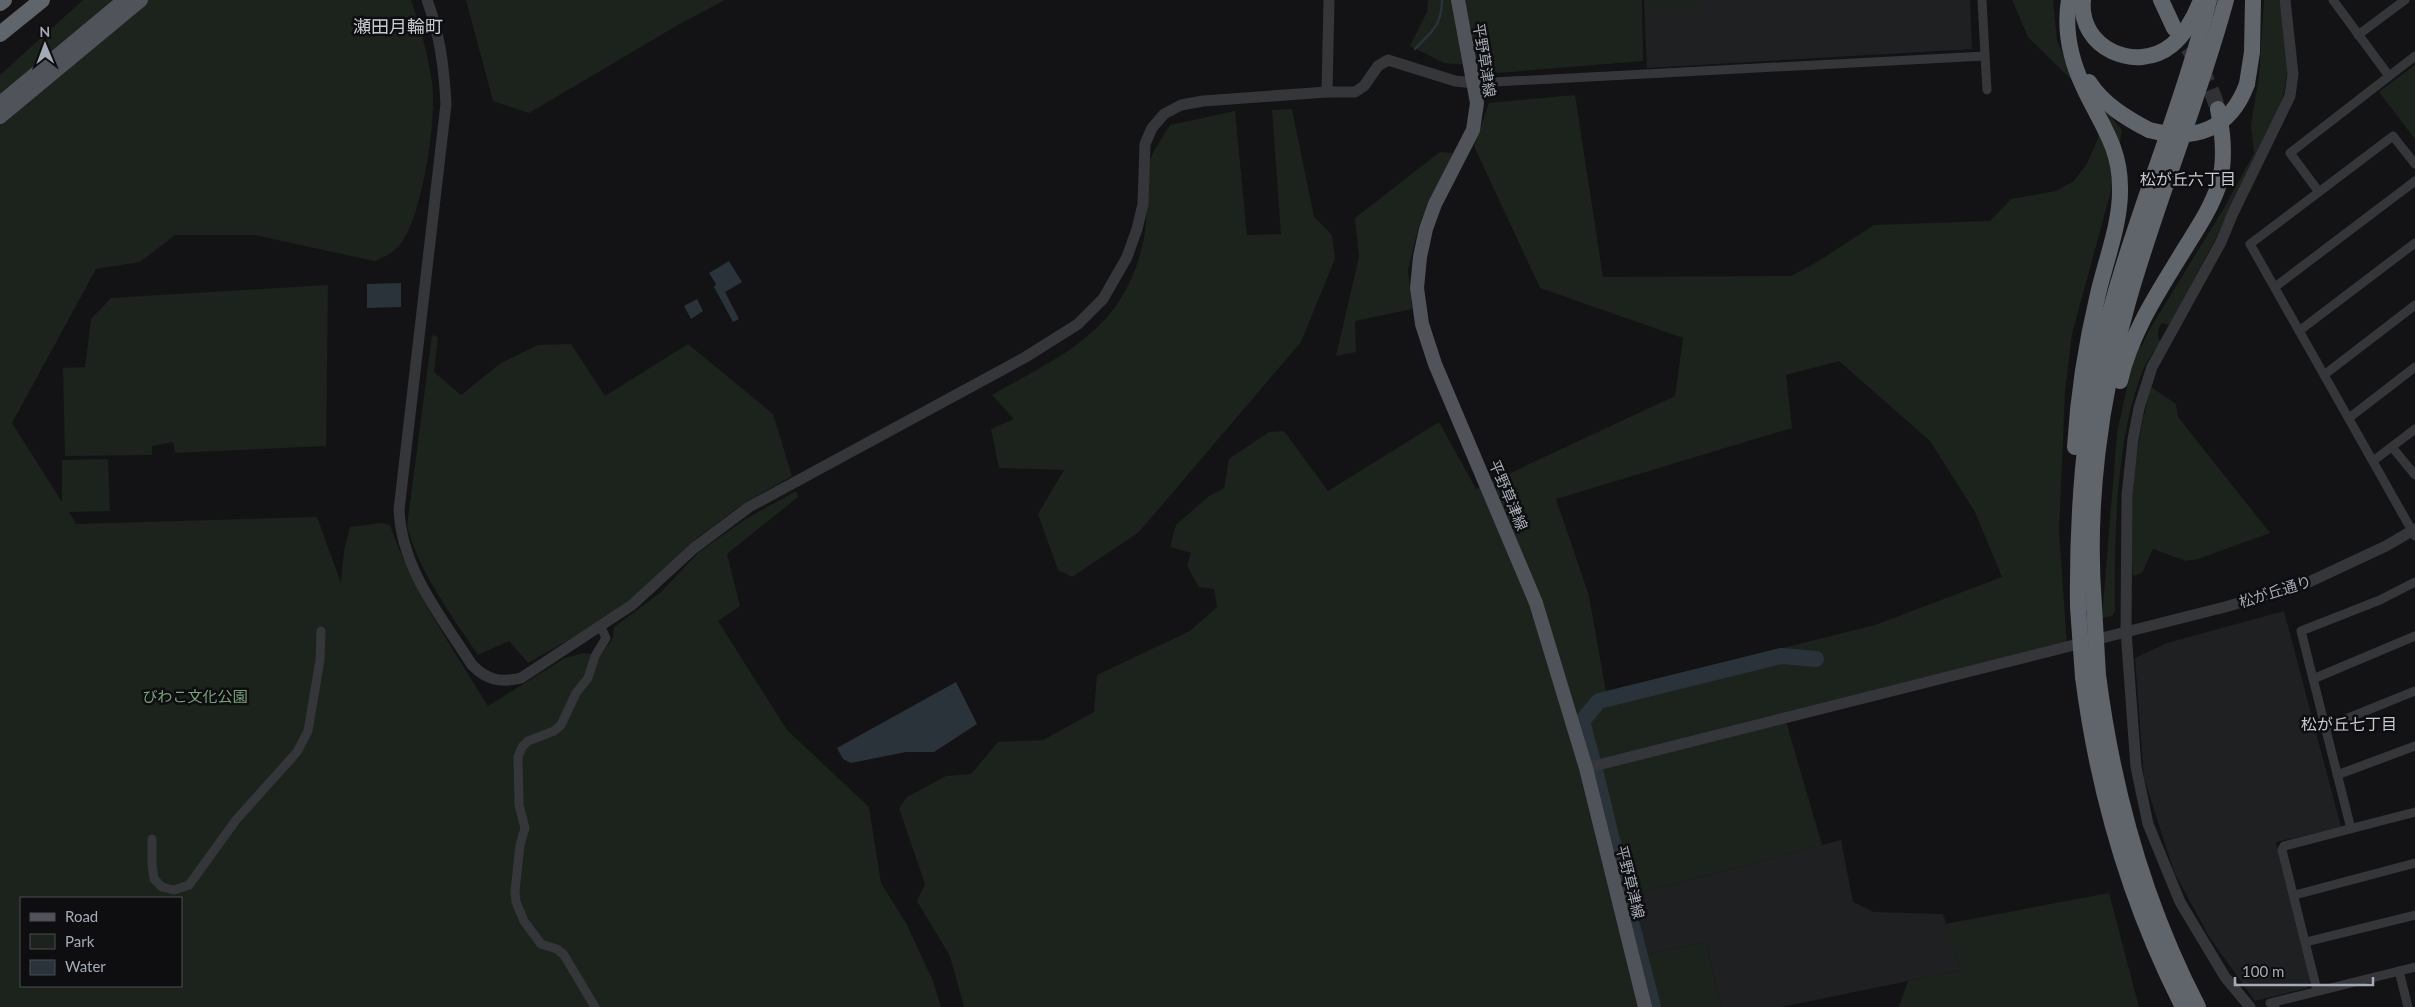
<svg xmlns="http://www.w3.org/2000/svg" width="2415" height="1007" font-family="Lato,'Noto Sans JP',sans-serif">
<rect width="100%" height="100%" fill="#131315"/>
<g fill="#1f2022">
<path d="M1644,0h326l2,49 -325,19z"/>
<path d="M2284,611l57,216 -65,15 35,138 -4,8 -52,13 -45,-63 -36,-66 -30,-94 -9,-120 32,-15z"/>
<path d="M1841,840l12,62 21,10 69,2 18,56 -179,37h-61l-15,-65 -71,15 -14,-59z"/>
</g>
<g fill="#1b231c" fill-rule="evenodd">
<path d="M83,0h328c9,26 17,55 21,82 5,36 -9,130 -30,160 -7,10 -18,16 -28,19l-119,-26h-80l-35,27 -44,7 -84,154 50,79v-42l46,-1 2,52 -41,1 7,12 241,-7 24,66 3,-32 6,-24 31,-4 9,2c22,65 62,122 98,181l77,-48 19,-5 16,3 13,-18 1,-11 46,-34 39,-41 45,-32 52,-29 2,6 -71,57 13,52 -22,15 69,109 82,77 12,76 25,40 27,58 8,26h-941v-932zM21,898h160v88h-160z"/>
<path d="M466,0h259l-47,25 -149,88 -36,-12z"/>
<path d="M1428,0h214l1,61 -145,12 -17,-7 -37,-3 -34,-17 17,-34z"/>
<path d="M1648,0h53v8l-52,3z"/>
<path d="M2012,0h41l4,40 8,21 57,69 -11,61 -39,143 -7,58 -6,139 8,115 -282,72 37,127 -201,53 14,59 71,-15 15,65h-757l-14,-51 -33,-55 8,-17 -26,-76 8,-11 39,-21 25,-2 27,-32 45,-2 51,-28 3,-37 93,-44 27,-24 -3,-18 -15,-2 -12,-21 4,-13 -21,-6 6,-22 33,-29 15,-8 5,-29 40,-27 15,-1 44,60 111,-69 37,67 199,-93 8,-58 -143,-50 -66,-142 15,-43 86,-8 28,182 188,-1 26,-14 57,-37 116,-4 21,-22 45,-8 18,-10 12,-16 12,-26 1,-32 -71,-70zM1839,361l91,80 45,71 27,65 -127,48 -269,67 -17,-96 -33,-97 236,-71 -6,-53z"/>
<path d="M2264,0h15c5,33 14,67 3,99l-67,141 -46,85 -7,-2c-5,6 -5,12 -2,19 -5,8 -12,17 -16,26 -28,65 -30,171 -29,243l-3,5 -10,2 15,-185 12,-55 9,-31h3l10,-20 73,-119 30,-55 -3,-28 8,-48z"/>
<path d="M2415,65v74l-36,-47z"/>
<path d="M1292,109l22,108 18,18 3,24 -34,83 -162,190 -67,45 -14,-7 -20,-56 26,-44 -65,-2 -8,-39 23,-10 -22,-24c74,-42 133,-65 152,-157 5,-23 0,-60 7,-80 4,-11 13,-23 19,-33l65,-14 12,124 34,-1 -9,-124z"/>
<path d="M1440,152l13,1 -34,72 -11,45 4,39 -57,12 1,31 -20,4 23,-99 -4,-39z"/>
<path d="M328,285l-2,161 -151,7 -2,-11 -21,4v9l-87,1 -2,-88 22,-1 6,-48 20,-21z"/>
<path d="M432,335l6,2 -4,35 27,23 40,-32 37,-18 33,-1 34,52 83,-52 85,70 19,62 -46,26 -49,36 -60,57 -44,31 -65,37 -19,-22 -31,14c-28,-42 -58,-81 -71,-129z"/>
<path d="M2151,387l25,17 2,13 92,116 -72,26 -12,2 -33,-12 -11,24 -9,3c-5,-63 1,-128 18,-189z"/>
<path d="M2109,893l30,114h-240l9,-26 53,-11 -16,-46z"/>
</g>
<g fill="#293339">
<path d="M729,261l13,21 -17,10 14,27 -6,3 -19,-35 2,-3 -7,-11z"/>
<path d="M401,283v24l-34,1v-24z"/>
<path d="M697,299l6,12 -12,8 -7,-13z"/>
<path d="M956,682l21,42 -43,28h-28l-55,11 -8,-4 -6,-11z"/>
</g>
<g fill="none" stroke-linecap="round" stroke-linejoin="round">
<path stroke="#293339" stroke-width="2.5" d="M1415,49c16,-17 27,-23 27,-49"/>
<g stroke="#293339" stroke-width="16">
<path d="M1592,758l-10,-37 17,-20 182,-45 35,3"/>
<path d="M1596,774l33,136"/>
<path d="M1632,925l21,82"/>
</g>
<path stroke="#303135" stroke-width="16" stroke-dasharray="16 8" stroke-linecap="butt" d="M2174,28c19,25 34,50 44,81"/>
<g stroke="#34363a" stroke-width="9">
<path d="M2333,0l56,76"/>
<path d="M2358,35l47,-35"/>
<path d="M1985,56l2,34"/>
<path d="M1475,83l510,-27 -3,-56"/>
<path d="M2415,164l-22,-28 -143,108 165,292"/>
<path d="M2319,192l-29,-39 125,-97"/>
<path d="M2275,287l140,-106"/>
<path d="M2299,331l116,-88"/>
<path d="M2324,375l91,-70"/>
<path d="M2349,418l66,-51"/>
<path d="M2392,447l23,28"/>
<path d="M2373,461l42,-32"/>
<path d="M2313,679l102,-43"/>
<path d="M2326,727l89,-36"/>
<path d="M2337,775l78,-29"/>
<path d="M2351,829l-50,-198 79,-31 35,-18"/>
<path d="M152,839v26l2,14 8,8 12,3 15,-5 47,-65 61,-68 11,-21 12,-71 1,-29"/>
<path d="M2295,895l120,-32"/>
<path d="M2306,942l109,-27"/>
<path d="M2399,971l9,36"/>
<path d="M2317,990l-35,-140 2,-4 131,-34"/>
<path d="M595,1007l-31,-52 -7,-6 -16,-5 -17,-23 -8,-19 -1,-11 5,-46 5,-17 -6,-23 -1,-48 4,-10 6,-6 26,-10 7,-6 15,-32 12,-15 7,-22 11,-18 -5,-11"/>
<path d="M2275,1007l-5,-4 145,-36"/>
</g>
<g stroke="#34363a" stroke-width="11">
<path d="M427,0c13,34 17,68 19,104l-47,406c3,60 42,106 73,155 15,15 28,18 49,13l111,-73 62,-57 55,-41 275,-149 54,-34 25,-25 24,-42 10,-28 6,-25 2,-60 7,-16 12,-14 17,-9 22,-4 124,-9h28l9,-6 14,-20 10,-6 67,21 20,2"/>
<path d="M1327,92l2,-92"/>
<path d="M1586,768l639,-161 84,-25 77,-36 29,-17"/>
<path d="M2250,1007l-25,-30 -45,-75 -32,-78 -12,-57 -10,-136 1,-136 6,-56 6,-31 13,-41 69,-125 12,-29 57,-117 3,-22 -8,-74"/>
</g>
<g stroke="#505359" stroke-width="14">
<path d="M1458,0l19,103 -4,27 -38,74 -9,25 -6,28 -3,31 5,36 13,40 101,239 50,165 59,239"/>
<path d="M0,103l124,-103"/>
<path d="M0,117l141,-117"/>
</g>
<g stroke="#60646b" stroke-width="16">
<path d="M2069,0c-5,30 2,61 15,88 16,35 36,58 36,99 1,36 -14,72 -22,107 -12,50 -20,101 -23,153"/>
<path d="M2083,0c-5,48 53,74 89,45 13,-11 23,-29 29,-45"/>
<path d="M2161,0l13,28"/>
<path d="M0,3l4,-3"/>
<path d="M0,34l42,-34"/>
<path d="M2089,82c14,22 37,36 60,48"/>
<path d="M2247,84l5,-32 1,-52"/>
<path d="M2120,381c11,-50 41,-93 67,-136 12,-19 25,-39 32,-61 7,-25 4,-51 -1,-75"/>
<path d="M2094,606c-8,-101 6,-207 34,-304 29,-102 70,-199 98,-302"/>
<path d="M2078,607c-1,-84 4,-166 21,-249 26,-122 80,-237 110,-358"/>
<path d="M2098,675c15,116 46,228 100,332"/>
<path d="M2083,677c15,116 47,226 100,330"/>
</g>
<g stroke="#60646b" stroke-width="16">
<path d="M2149,130c46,12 81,0 98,-46"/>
<path d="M2094,606l4,69"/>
<path d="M2078,607l5,70"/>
</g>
</g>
<g text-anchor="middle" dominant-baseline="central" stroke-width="5" stroke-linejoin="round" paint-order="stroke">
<g font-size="15" fill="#a5abb6" stroke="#0e0e10">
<text transform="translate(1485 60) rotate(81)">平野草津線</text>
<text transform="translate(1509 495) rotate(67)">平野草津線</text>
<text transform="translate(2275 591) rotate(-17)">松が丘通り</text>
<text transform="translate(1631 882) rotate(76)">平野草津線</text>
</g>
<g font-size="15" fill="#7ba27b" stroke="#0e0e10">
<text x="195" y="696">びわこ文化公園</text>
</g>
<g font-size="16" fill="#c6cad2" stroke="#0e0e10">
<text x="2188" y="178">松が丘六丁目</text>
<text x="2349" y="723">松が丘七丁目</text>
</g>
<g font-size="18" fill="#c6cad2" stroke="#0e0e10">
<text x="398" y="26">瀬田月輪町</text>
</g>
</g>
<rect x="20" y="897" width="162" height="90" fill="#0e0e10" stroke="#4a4d52"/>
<rect x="30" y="913" width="25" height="8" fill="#505359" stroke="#4a4d52"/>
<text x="65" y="922" font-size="15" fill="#a5abb6">Road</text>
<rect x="30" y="934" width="25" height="15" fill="#1b231c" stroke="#4a4d52"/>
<text x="65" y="947" font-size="15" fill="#a5abb6">Park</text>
<rect x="30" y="960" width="25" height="15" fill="#293339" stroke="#4a4d52"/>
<text x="65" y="972" font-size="15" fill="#a5abb6">Water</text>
<g transform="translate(45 45) rotate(359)" stroke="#0e0e10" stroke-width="4" paint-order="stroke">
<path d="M0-4L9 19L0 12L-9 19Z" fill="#a5abb6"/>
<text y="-8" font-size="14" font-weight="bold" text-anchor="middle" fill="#a5abb6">N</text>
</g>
<path d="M2235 977v8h138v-8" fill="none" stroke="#a5abb6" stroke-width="2.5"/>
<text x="2242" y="977" font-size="15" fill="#a5abb6" stroke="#0e0e10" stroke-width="4" paint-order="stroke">100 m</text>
</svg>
